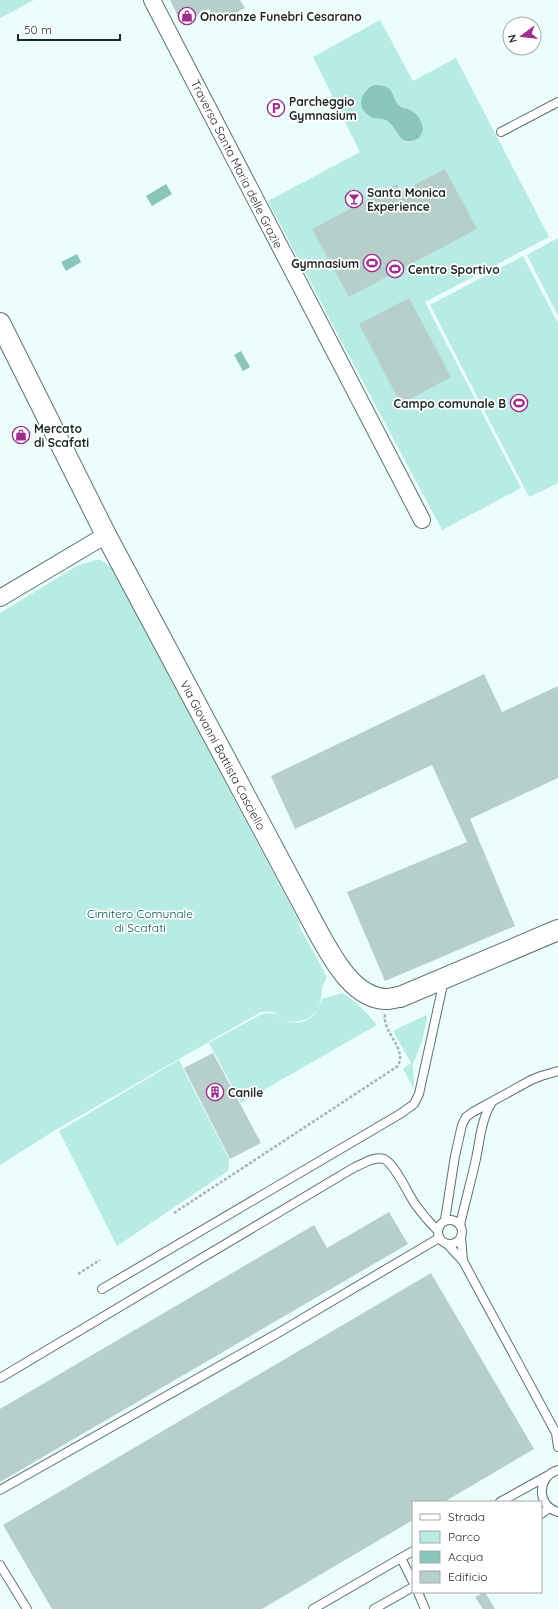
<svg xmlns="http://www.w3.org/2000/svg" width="558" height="1609" font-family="Quicksand,sans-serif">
<rect width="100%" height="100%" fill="#ebfefb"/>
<g fill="#b7ebe3">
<path d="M0,0h34l-34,18z"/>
<path d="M380,20l33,61 43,-23 93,179 -124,65 96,186 -79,42 -106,-199 -68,-130 92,-49 -47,-95z"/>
<path d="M558,238v78l-31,-61z"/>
<path d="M523,256l35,67v160l-29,14 -99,-192z"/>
<path d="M95,560h6l11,8 188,355 -1,3 28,51 -5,11 -1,11 -3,11 -11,9 -12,3 -7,-1 -6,-2 -7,-7h-14l-204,117 -57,36v-552l77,-47z"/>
<path d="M342,993c14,8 24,19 35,32l-136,78 -32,-60 53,-29 13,-1c19,18 40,10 47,-14z"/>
<path d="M426,1015l1,4 -5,22 -9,23 1,25 -11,-20 8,-6 -18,-32z"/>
<path d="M179,1060l50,99 -1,12 -111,75 -58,-115z"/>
</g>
<g fill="#8ac5bd">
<path d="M374,85c24,0 15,13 27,22 2,2 6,1 9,3 8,4 12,11 13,20l-4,8c-22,11 -19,-10 -33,-18 -4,-2 -9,-1 -13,-2 -18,-9 -14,-25 1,-33z"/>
<path d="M166,184l6,10 -20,12 -6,-10z"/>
<path d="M77,254l4,8 -15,9 -5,-9z"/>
<path d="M241,351l9,16 -7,4 -9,-16z"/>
</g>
<g fill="#b7cfcb">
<path d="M170,0h70l5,8 -29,15 -7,-14 -28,14z"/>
<path d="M445,169l32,60 -128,68 -37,-68 85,-45 4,8z"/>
<path d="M409,298l42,79 -50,27 -42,-80z"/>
<path d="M484,674l18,38 56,-26v92l-88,41 45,107 -130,55 -38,-89 120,-50 -35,-77 -137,64 -24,-53z"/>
<path d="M213,1053l48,90 -31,16 -46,-91z"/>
<path d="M389,1212l19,32 -408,238v-73l314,-184 13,23z"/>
<path d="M431,1273l103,176 -90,53h-31v18l-151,89h-210l-49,-84z"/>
<path d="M485,1592l10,17h-12l-8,-12z"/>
</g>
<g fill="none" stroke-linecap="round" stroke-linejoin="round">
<defs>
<g id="service">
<path d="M501,132l57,-30"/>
<circle cx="450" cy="1232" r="12"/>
<path d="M445,1220l10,-64 7,-31 4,-8 7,-5 58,-32 10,-4 17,-5"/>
<path d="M460,1225c5,-22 11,-44 16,-66 4,-20 5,-39 16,-57"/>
<path d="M461,1237l2,24"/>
<path d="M448,1245l15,16 93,172 2,14"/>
<path d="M102,1289l298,-175 14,-10 5,-10 25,-114"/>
<path d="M0,1378l355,-211c8,-3 19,-11 29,-8 11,5 24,35 31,45 7,10 14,18 22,26"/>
<path d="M558,1470c-21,6 -22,36 0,42"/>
<path d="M0,1490l278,-157 161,-95"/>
<path d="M500,1502l47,-26"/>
<path d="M541,1514l8,-6"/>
<path d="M401,1558l12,24"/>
<path d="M0,1565l27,44"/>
<path d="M418,1592l7,17"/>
<path d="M313,1609l100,-58"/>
<path d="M374,1609l39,-22"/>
</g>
<g id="minor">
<path d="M152,0l270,520"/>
<path d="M0,598l106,-63"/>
</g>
<path id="tertiary" d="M0,323l106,212 213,399c14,25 35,65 68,65 4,0 9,-2 13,-2l158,-67"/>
</defs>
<use href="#service" stroke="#5d726f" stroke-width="10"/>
<use href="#minor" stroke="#5d726f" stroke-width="18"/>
<use href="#tertiary" stroke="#5d726f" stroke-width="22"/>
<g stroke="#a5b5b2" stroke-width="2.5" stroke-dasharray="3 2" stroke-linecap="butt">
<path d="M174,1213l224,-147c9,-19 -16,-33 -13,-52"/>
<path d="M78,1274l22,-14"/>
</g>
<use href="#service" stroke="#fff" stroke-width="8"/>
<use href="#minor" stroke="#fff" stroke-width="16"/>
<use href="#tertiary" stroke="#fff" stroke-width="20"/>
</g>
<defs>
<symbol id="shop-ring" viewBox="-11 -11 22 22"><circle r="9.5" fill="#fff" stroke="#9e2e8b" stroke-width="1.5"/><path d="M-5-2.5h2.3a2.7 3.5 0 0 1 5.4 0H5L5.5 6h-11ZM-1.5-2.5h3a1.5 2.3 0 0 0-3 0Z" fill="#9e2e8b"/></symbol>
<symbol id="parking-ring" viewBox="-11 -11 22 22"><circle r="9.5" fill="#fff" stroke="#9e2e8b" stroke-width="1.5"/><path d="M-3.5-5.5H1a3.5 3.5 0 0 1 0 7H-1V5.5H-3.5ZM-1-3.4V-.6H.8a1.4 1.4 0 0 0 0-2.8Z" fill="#9e2e8b"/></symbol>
<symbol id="bar-ring" viewBox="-11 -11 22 22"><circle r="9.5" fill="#fff" stroke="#9e2e8b" stroke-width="1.5"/><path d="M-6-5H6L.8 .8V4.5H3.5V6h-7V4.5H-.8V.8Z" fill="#9e2e8b"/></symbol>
<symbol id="stadium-ring" viewBox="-11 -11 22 22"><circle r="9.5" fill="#fff" stroke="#9e2e8b" stroke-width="1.5"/><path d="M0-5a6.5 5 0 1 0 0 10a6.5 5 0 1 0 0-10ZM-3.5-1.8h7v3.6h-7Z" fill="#9e2e8b"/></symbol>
<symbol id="building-ring" viewBox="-11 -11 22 22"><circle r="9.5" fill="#fff" stroke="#9e2e8b" stroke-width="1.5"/><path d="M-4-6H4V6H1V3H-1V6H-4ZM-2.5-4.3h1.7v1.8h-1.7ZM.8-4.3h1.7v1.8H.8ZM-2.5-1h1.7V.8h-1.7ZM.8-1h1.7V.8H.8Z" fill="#9e2e8b"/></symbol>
</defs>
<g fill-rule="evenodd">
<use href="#shop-ring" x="177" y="6" width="20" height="20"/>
<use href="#parking-ring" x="266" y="98" width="20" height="20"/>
<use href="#bar-ring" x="344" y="189" width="20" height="20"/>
<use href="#stadium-ring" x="362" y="253" width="20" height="20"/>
<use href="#stadium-ring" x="385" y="259" width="20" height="20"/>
<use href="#stadium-ring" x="509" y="393" width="20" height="20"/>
<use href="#shop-ring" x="11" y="425" width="20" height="20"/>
<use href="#building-ring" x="205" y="1082" width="20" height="20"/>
</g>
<g text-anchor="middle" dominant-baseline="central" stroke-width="3.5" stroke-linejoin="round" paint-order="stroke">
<g font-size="12" font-weight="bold" fill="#1f2826" stroke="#fff" text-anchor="start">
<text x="200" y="16">Onoranze Funebri Cesarano</text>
<text x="289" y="101">Parcheggio<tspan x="289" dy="14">Gymnasium</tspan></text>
<text x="367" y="192">Santa Monica<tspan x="367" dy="14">Experience</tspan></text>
<text x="359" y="263" text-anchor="end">Gymnasium</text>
<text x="408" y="269">Centro Sportivo</text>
<text x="506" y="403" text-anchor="end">Campo comunale B</text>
<text x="34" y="428">Mercato<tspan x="34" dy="14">di Scafati</tspan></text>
<text x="228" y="1092">Canile</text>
</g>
<g font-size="12" fill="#1f2826" stroke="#fff">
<text transform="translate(237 164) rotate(63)">Traversa Santa Maria delle Grazie</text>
<text transform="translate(223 755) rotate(62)">Via Giovanni Battista Casciello</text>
</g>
<g font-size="12" fill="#005952" stroke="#fff">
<text x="140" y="913">Cimitero Comunale<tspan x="140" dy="14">di Scafati</tspan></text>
</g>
</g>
<rect x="412" y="1501" width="130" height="92" fill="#ffffff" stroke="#a5a9a8"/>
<rect x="420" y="1514" width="20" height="6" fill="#ffffff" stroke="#a5a9a8"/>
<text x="448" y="1521" font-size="12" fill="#1f2826">Strada</text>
<rect x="420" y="1531" width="20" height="12" fill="#b7ebe3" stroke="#a5a9a8"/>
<text x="448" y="1541" font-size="12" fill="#1f2826">Parco</text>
<rect x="420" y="1551" width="20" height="12" fill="#8ac5bd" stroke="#a5a9a8"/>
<text x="448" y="1561" font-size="12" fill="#1f2826">Acqua</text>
<rect x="420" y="1571" width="20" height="12" fill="#b7cfcb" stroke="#a5a9a8"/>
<text x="448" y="1581" font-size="12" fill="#1f2826">Edificio</text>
<g transform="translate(522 36) rotate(255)"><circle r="19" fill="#ffffff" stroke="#a5a9a8"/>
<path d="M0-3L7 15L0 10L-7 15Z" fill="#9e2e8b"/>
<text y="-6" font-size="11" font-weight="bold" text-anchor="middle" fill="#1f2826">N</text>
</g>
<path d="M18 34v6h102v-6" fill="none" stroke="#1f2826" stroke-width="2"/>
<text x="24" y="34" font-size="12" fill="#1f2826" stroke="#ffffff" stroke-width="3" paint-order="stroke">50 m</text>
</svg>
